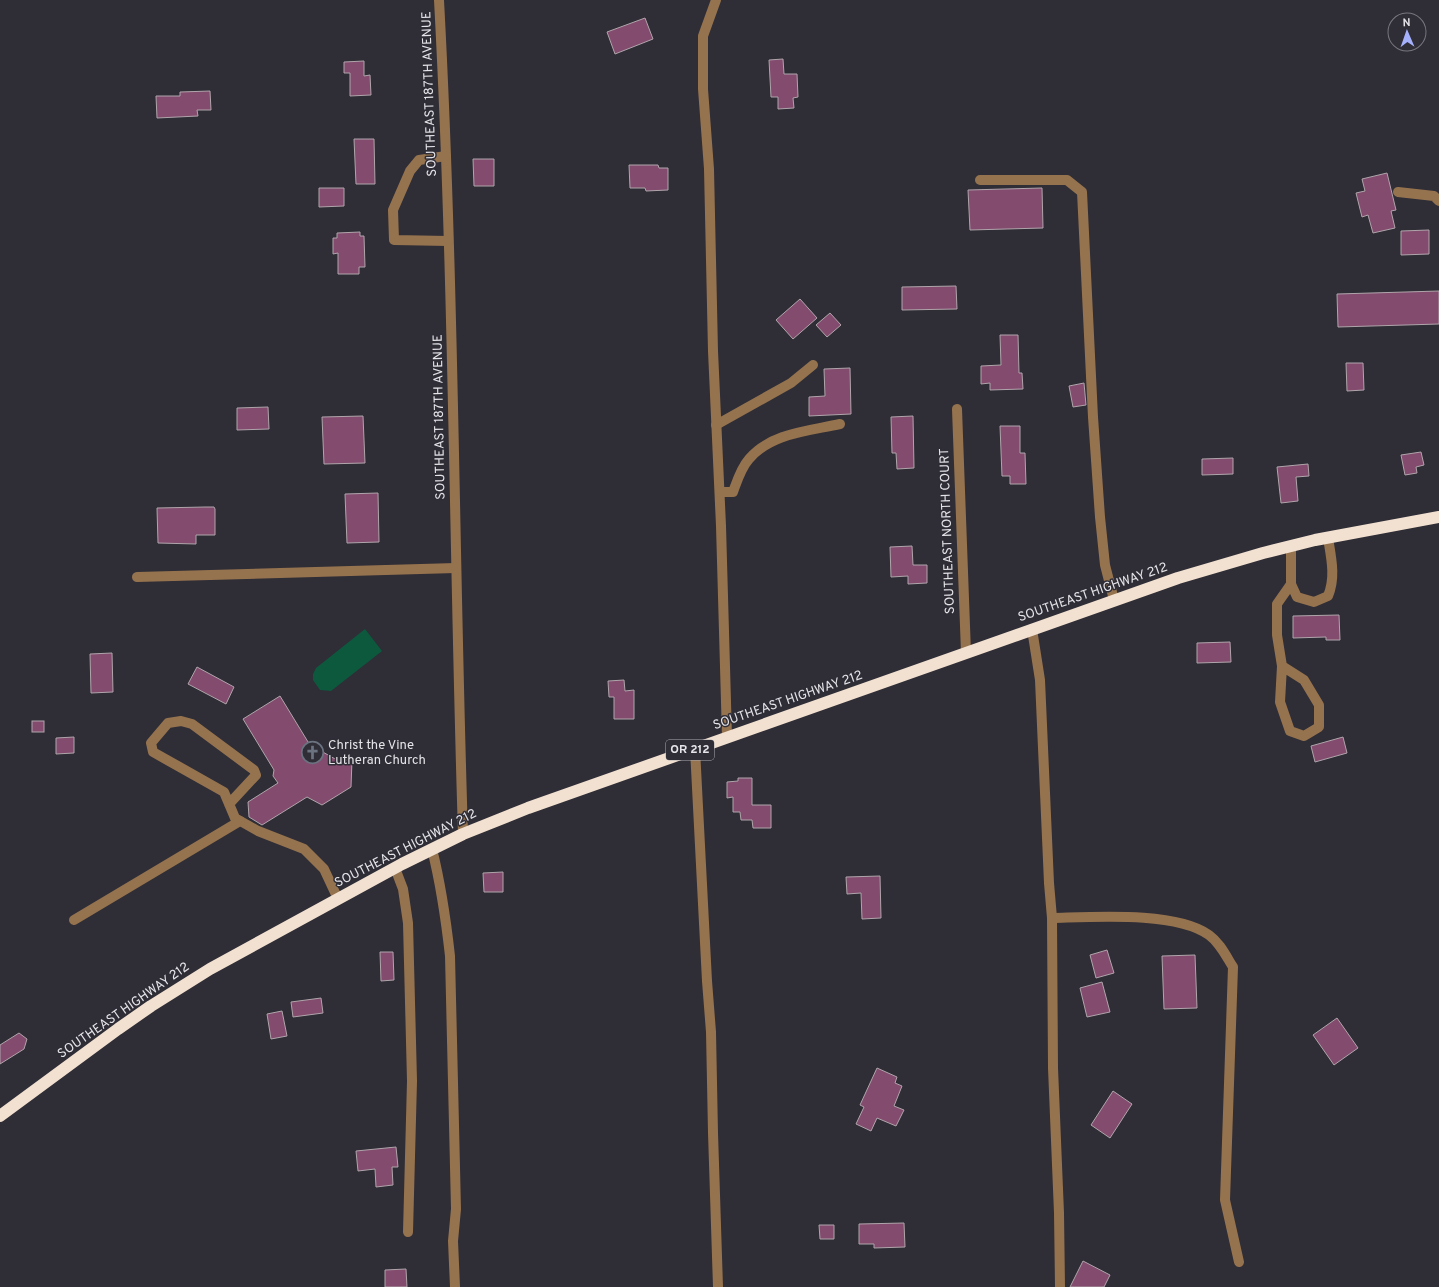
<svg xmlns="http://www.w3.org/2000/svg" width="1439" height="1287" font-family="Overpass,sans-serif">
<rect width="100%" height="100%" fill="#2f2d36"/>
<path fill="#0d593e" d="M365,629l17,22 -51,40 -11,-1 -7,-10v-6l3,-6z"/>
<g fill="#834c6f" stroke="#b0a5ab">
<path d="M645,18l8,21 -38,15 -8,-22z"/>
<path d="M783,59l1,15h13l1,23 -5,1 1,10 -16,1v-12h-7l-2,-37z"/>
<path d="M364,61v15l6,-1 1,20 -21,1v-23h-6v-11z"/>
<path d="M210,91l1,19h-14l1,6 -41,2 -1,-22h24v-4z"/>
<path d="M354,139h20l1,45h-19z"/>
<path d="M473,159h21v27h-20z"/>
<path d="M629,165h29l1,3h9v22l-22,1 -1,-3h-15z"/>
<path d="M1387,173l9,37 -5,1 4,17 -22,5 -5,-18 -6,2 -6,-24 9,-2 -3,-12z"/>
<path d="M319,188h25v18l-25,1z"/>
<path d="M1042,188l1,40 -73,2 -2,-40z"/>
<path d="M1429,230v24l-28,1v-24z"/>
<path d="M360,232v4h4l1,31h-6v7h-21v-21l-5,1v-16h4v-5z"/>
<path d="M956,286l1,23 -55,1v-23z"/>
<path d="M1439,291v33l-101,3 -1,-33z"/>
<path d="M800,299l17,19 -24,21 -17,-19z"/>
<path d="M830,313l11,12 -14,12 -11,-12z"/>
<path d="M1000,335h18l1,38h3l1,16 -33,1v-7l-9,1v-18l20,-1z"/>
<path d="M1346,363h17l1,27 -17,1z"/>
<path d="M850,368l1,46 -42,2v-19l16,-1 -1,-27z"/>
<path d="M1084,383l2,22 -13,2 -4,-21z"/>
<path d="M268,407l1,22 -32,1v-22z"/>
<path d="M363,416l2,47 -41,1 -2,-47z"/>
<path d="M913,416l1,52 -17,1 -1,-16h-4l-1,-36z"/>
<path d="M1000,426h20v27h5l1,31h-16v-8h-8z"/>
<path d="M1421,452l3,13 -8,2 1,6 -12,2 -4,-20z"/>
<path d="M1233,458v16l-31,1v-16z"/>
<path d="M1308,464l1,12 -13,1 2,24 -17,2 -4,-36z"/>
<path d="M378,493l1,49 -32,1 -2,-49z"/>
<path d="M205,507h9l1,2v26h-19v9l-38,-1 -1,-35z"/>
<path d="M912,546l1,19h14v18l-19,1v-8l-17,1 -1,-30z"/>
<path d="M1339,615l1,25h-14v-3l-33,1v-22z"/>
<path d="M1230,642l1,20 -34,1v-20z"/>
<path d="M112,653l1,39 -22,1 -1,-39z"/>
<path d="M197,667l37,20 -8,17 -38,-20z"/>
<path d="M624,680l1,11 9,-1v29h-20v-22h-5l-1,-16z"/>
<path d="M280,696l36,59 5,-4 16,9h15l-1,27 -29,18 -15,-8 -45,28 -13,-8 -1,-15 30,-19 -5,-7 1,-6 -31,-51z"/>
<rect x="32" y="721" width="12" height="11"/>
<path d="M74,737v16l-18,1v-16z"/>
<path d="M1343,737l4,16 -32,9 -4,-16z"/>
<path d="M738,778h14v27h19v23h-18l-1,-8h-11l-1,-8h-7v-15l-6,1v-16l11,-1z"/>
<path d="M503,872v20h-19l-1,-19z"/>
<path d="M880,876l1,42 -19,1 -1,-26 -14,1 -1,-17z"/>
<path d="M1107,950l7,23 -18,5 -6,-23z"/>
<path d="M380,952h13l1,28 -13,1z"/>
<path d="M1195,955l2,53 -33,1 -2,-53z"/>
<path d="M1102,982l8,30 -23,5 -7,-29z"/>
<path d="M321,998l2,15 -30,4 -2,-15z"/>
<path d="M282,1011l5,25 -16,3 -4,-25z"/>
<path d="M1337,1018l21,30 -24,17 -21,-30z"/>
<path d="M19,1033l8,6 -3,10 -24,15v-19z"/>
<path d="M877,1068l20,9 -2,6 7,3 -8,20 10,4 -8,16 -19,-8 -6,13 -15,-7 8,-17 -4,-2z"/>
<path d="M1113,1091l19,13 -22,34 -19,-13z"/>
<path d="M396,1147l2,20h-6l1,18 -17,2 -1,-18 -17,2 -2,-20z"/>
<path d="M904,1223l1,24 -31,1v-4h-15v-20z"/>
<path d="M819,1225h15v14h-14z"/>
<path d="M1083,1261l27,14 -6,12h-34z"/>
<path d="M406,1269l1,18h-22v-17z"/>
</g>
<g fill="none" stroke-linecap="round" stroke-linejoin="round">
<g stroke="#95734e" stroke-width="10">
<path d="M439,0c15,278 15,556 24,834"/>
<path d="M716,0l-13,36v53l6,80 4,182 8,175 6,211"/>
<path d="M446,156l-27,4 -9,11 -17,39 1,30 54,1"/>
<path d="M980,180h87l15,12 11,225 7,100 5,48 9,35"/>
<path d="M1398,192l36,4 5,5"/>
<path d="M957,409l9,244"/>
<path d="M716,425l75,-42 22,-18"/>
<path d="M720,492h13c4,-11 8,-24 16,-33 22,-26 60,-28 91,-35"/>
<path d="M137,577l319,-9"/>
<path d="M1291,584l6,13 17,5 14,-6c8,-19 3,-39 0,-58"/>
<path d="M1032,629l8,51 9,203 3,35 1,150 6,145 1,74"/>
<path d="M1282,666l22,14 15,25v22l-15,9 -14,-5 -10,-29 2,-36 -5,-31v-31l14,-20v-38"/>
<path d="M695,749l12,232 4,51 2,101 5,154"/>
<path d="M229,804l27,-29 -2,-5 -62,-46 -11,-3 -13,2 -17,20 2,9 71,40 11,26 23,13 46,18 20,20 14,30"/>
<path d="M432,849c9,36 14,71 18,107l6,253 -3,32 2,46"/>
<path d="M395,868l8,21 5,34 4,158 -4,151"/>
<path d="M1052,918c41,-1 124,-7 157,17 11,8 17,21 24,32l-8,233 14,62"/>
<path d="M74,920l166,-99"/>
</g>
<path stroke="#f2e1d0" stroke-width="12" d="M0,1116l118,-87 33,-23 59,-37 192,-105 61,-30 65,-26 650,-230 85,-25 52,-13 124,-23"/>
</g>
<defs>
<symbol id="church-ring" viewBox="-11 -11 22 22"><circle r="9.5" fill="#2f2d36" stroke="#6b7280" stroke-width="1.5"/><path d="M-1.2-6h2.4v3.5h3.3v2.4h-3.3V6h-2.4V-.1h-3.3v-2.4h3.3Z" fill="#6b7280"/></symbol>
</defs>
<g fill-rule="evenodd">
<use href="#church-ring" x="300" y="740" width="25" height="25"/>
</g>
<g text-anchor="middle" dominant-baseline="central" stroke-width="3" stroke-linejoin="round" paint-order="stroke">
<rect fill="#2f2d36" stroke="#aeadb3" stroke-width="1" x="666" y="740" width="48" height="20" rx="3"/>
<g font-size="12" font-weight="bold" fill="#e5e4e9">
<text x="690" y="750">OR 212</text>
</g>
<g font-size="13" fill="#e5e4e9" stroke="#2f2d36">
<text transform="translate(430 94) rotate(-92)">SOUTHEAST 187TH AVENUE</text>
<text transform="translate(440 417) rotate(-91)">SOUTHEAST 187TH AVENUE</text>
<text transform="translate(948 531) rotate(-92)">SOUTHEAST NORTH COURT</text>
<text transform="translate(1093 593) rotate(-19)">SOUTHEAST HIGHWAY 212</text>
<text transform="translate(788 701) rotate(-19)">SOUTHEAST HIGHWAY 212</text>
<text transform="translate(406 849) rotate(-27)">SOUTHEAST HIGHWAY 212</text>
<text transform="translate(124 1011) rotate(-35)">SOUTHEAST HIGHWAY 212</text>
</g>
<g font-size="13" fill="#e5e4e9" stroke="#2f2d36" text-anchor="start">
<text x="328" y="746">Christ the Vine<tspan x="328" dy="15">Lutheran Church</tspan></text>
</g>
</g>
<g transform="translate(1407 32) rotate(358)"><circle r="19" fill="#2f2d36" stroke="#78767e"/>
<path d="M0-3L7 15L0 10L-7 15Z" fill="#a6b1fc"/>
<text y="-6" font-size="11" font-weight="bold" text-anchor="middle" fill="#e5e4e9">N</text>
</g>
</svg>
